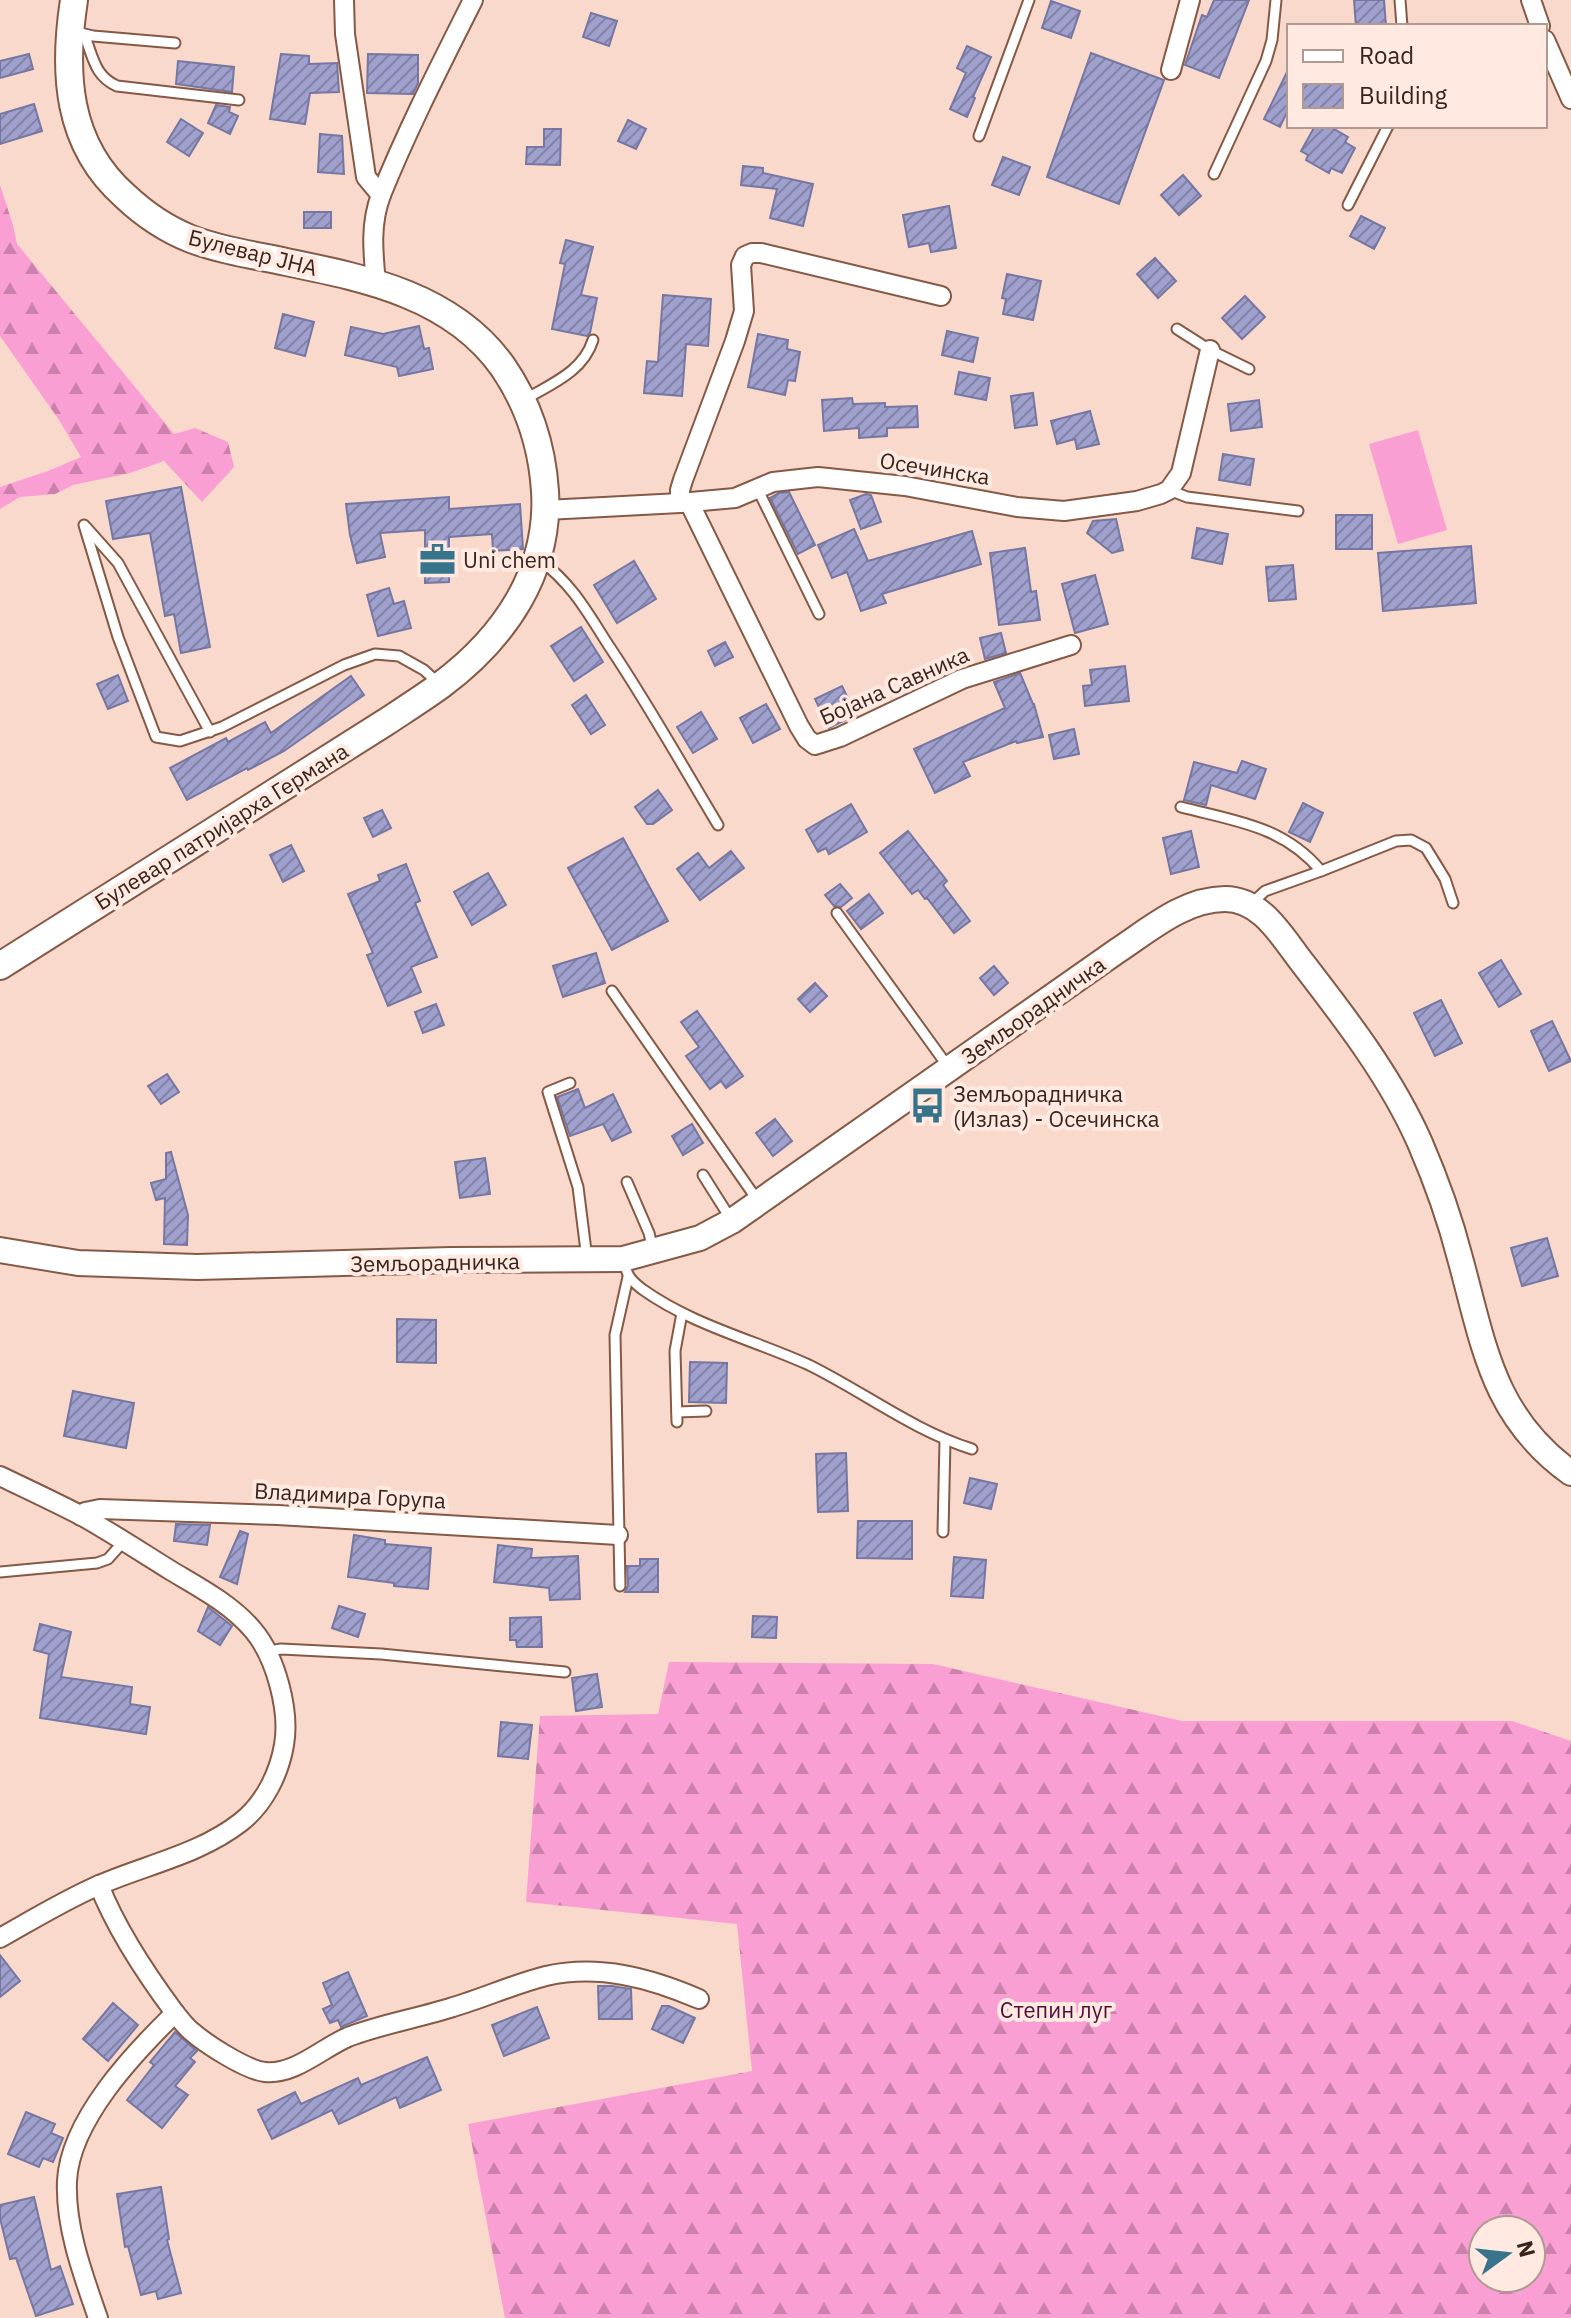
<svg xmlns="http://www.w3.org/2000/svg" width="1571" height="2318" font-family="'IBM Plex Sans',sans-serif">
<defs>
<pattern id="forest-firs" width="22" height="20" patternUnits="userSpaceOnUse" patternTransform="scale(2)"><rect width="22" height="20" fill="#fa9fd4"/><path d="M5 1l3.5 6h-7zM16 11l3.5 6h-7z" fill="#cb81ab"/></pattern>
<pattern id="building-hatch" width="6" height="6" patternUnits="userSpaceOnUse" patternTransform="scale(2)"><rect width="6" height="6" fill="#a0a0ce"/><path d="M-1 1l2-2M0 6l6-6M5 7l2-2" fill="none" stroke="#8382a6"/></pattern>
</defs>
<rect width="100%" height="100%" fill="#f9d9cb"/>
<path fill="#fa9fd4" d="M1418,430l29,100 -49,14 -29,-100z"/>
<g fill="url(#forest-firs)" fill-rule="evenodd">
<path d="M0,185l13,40 4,19 157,190 21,-6 33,14 6,25 -32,35 -38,-41 -34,12 -57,12 -18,9 -35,3 -20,12v-22l48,-16 33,-14 -22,-37 -59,-84z"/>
<path d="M669,1662l264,2 249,57h330l59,20v577h-1066l-37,-194 284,-53 -15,-147 -211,-22 14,-186 118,-2zM1531,2230v48h-48v-48z"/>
</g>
<g fill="url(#building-hatch)" stroke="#7676a2" stroke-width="2">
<path d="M1214,0h35l-30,78 -34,-13 17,-50 5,2z"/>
<path d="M1354,0h30l2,26h-30z"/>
<path d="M1051,1l29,10 -9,27 -29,-10z"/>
<path d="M591,13l26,8 -8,25 -26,-9z"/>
<path d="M967,46l24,11 -18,40 2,1 -8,19 -17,-8 16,-36 -9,-5z"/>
<path d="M1091,53l73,27 -45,124 -72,-27z"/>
<path d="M29,54l4,15 -33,9v-17z"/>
<path d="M281,54l28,2v8l28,-1 2,29 -29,1 -5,31 -35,-5z"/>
<path d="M368,54l50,1v28l-5,11 -46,-1z"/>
<path d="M178,61l56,6 -2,25 -56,-8z"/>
<path d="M1289,68v40l-9,19 -16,-8z"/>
<path d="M34,104l8,27 -42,13v-30z"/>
<path d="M216,105l14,2 -1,5 9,4 -8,18 -22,-11z"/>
<path d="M181,119l22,14 -14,23 -22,-14z"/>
<path d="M628,120l18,9 -10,20 -18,-8z"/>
<path d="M1315,126h14l19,11 -3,5 10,6 -13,25 -11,-5 -2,5 -23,-13 2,-5 -7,-4z"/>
<path d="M544,129h17l-1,36 -34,-1 1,-17h17z"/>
<path d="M320,134l22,2 2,38 -26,-2z"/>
<path d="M1003,157l27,10 -11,28 -27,-10z"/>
<path d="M743,166l20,2v5l50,11 -10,42 -33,-8 7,-29 -36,-4z"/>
<path d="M1183,175l18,21 -22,19 -18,-20z"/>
<path d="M949,206l7,42 -25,4 -2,-9 -20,4 -6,-32z"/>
<rect x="304" y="212" width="27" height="16"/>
<path d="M1361,216l24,12 -11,21 -24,-13z"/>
<path d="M566,240l27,7 -12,48 16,3 -7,35 -3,3 -35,-7 13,-65 -5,-1z"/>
<path d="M1155,258l21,23 -18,17 -21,-24z"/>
<path d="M1007,274l34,7 -8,39 -30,-6 3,-15 -4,-1z"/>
<path d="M663,295l48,4 -3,47 -22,-2 -4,52 -38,-3 3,-32 11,1z"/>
<path d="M1245,296l20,21 -23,22 -20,-21z"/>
<path d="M283,314l31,8 -9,34 -30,-8z"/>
<path d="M419,326l5,23 5,-1 4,21 -34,7 -2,-9 -52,-12 6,-28 32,7z"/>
<path d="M947,331l31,7 -5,24 -31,-7z"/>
<path d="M758,334l30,6 -1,9 13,3 -5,29 -7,-1 -3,15 -37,-8z"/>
<path d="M959,372l31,6 -4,22 -31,-6z"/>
<path d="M1033,393l4,32 -22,3 -4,-32z"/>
<path d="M852,398l1,6 32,-1v4l32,-1 1,21 -31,1v8l-28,2v-10l-35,3 -2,-31z"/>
<path d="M1259,400l3,27 -31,4 -3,-27z"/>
<path d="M1090,411l9,33 -22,5 -2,-10 -18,5 -6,-23z"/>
<path d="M1223,454l31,5 -4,26 -31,-5z"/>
<path d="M181,487l29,160 -29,6 -7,-39 -9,2 -15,-83 -37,6 -7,-38z"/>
<path d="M789,492l26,53 -17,9 -28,-56 9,-5z"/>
<path d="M866,494l5,1 10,27 -20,7 -11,-29z"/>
<path d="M449,497v12l71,-5 3,45 -30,2 -1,-17 -43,3v45l-24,1v-53l-45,3 5,24 -28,6 -7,-28 -4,-31z"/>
<rect x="1336" y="515" width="36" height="34"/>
<path d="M1116,519l7,31 -11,3 -25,-20 6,-12z"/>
<path d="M1197,528l31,6 -6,30 -30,-6z"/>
<path d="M854,529l14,32 104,-30 9,33 -99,30 4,9 -25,8 -14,-39 -15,6 -14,-33z"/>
<path d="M1471,546l5,57 -93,8 -5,-58z"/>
<path d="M1025,548l6,44 5,-1 4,29 -41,5 -9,-72z"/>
<path d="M634,561l22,38 -39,24 -23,-38z"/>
<path d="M1293,565l3,34 -27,2 -3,-34z"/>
<path d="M1095,575l13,49 -33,9 -13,-49z"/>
<path d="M389,588l5,16 10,-3 7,27 -33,8 -11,-41z"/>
<path d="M581,627l22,35 -29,19 -23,-35z"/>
<path d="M1001,633l5,20 -21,6 -5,-21z"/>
<path d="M725,642l8,15 -18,9 -7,-15z"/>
<path d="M1125,666l4,35 -44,5 -2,-20 9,-1 -2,-15z"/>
<path d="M1020,673l13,31h1l9,33 -26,6 -1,-2 -53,21 7,14 -35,17 -21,-44 91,-41 -11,-26z"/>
<path d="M118,675l10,26 -20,8 -11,-25z"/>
<path d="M351,676l13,19 -80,56 -36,19 -1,-2 -60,32 -17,-32 56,-30 2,4 37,-20 6,11z"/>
<path d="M842,686l14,29 -27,13 -14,-29z"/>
<path d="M586,695l19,30 -14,9 -19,-29z"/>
<path d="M766,704l14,25 -27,14 -13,-25z"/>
<path d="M701,712l16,27 -24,14 -16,-26z"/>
<path d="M1074,729l5,25 -25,5 -5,-24z"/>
<path d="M1242,761l24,8 -11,30 -44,-14 -5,20 -22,-5 10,-38 43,11z"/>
<path d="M658,790l14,20 -19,14h-6l-12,-17z"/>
<path d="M1303,803l20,10 -13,29 -21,-10z"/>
<path d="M851,804l16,28 -38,22 -3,-6 -8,4 -12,-22z"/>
<path d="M382,810l9,18 -18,9 -9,-19z"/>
<path d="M908,831l39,50 -4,4 27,36 -16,12 -27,-35 -2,1 -7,-9 -6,4 -32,-41z"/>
<path d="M1191,831l8,36 -28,7 -8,-36z"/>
<path d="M623,838l45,83 -56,29 -44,-82z"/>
<path d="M291,845l13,26 -21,11 -13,-27z"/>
<path d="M731,851l13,17 -44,32 -23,-31 21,-16 11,15z"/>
<path d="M406,864l14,37 -5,2 22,54 -26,10 10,25 -33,14 -21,-51 6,-2 -25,-59 32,-13 -2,-6z"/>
<path d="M488,873l18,32 -34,20 -18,-33z"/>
<path d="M840,884l12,14 -11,9 -7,-1 -9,-11z"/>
<path d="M869,894l14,19 -22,16 -14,-18z"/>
<path d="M596,953l9,30 -42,14 -10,-31z"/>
<path d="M1501,960l20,34 -22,13 -20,-34z"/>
<path d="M994,966l14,17 -14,12 -14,-17z"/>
<path d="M815,983l12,13 -17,16 -12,-13z"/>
<path d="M1441,1000l21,43 -27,13 -21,-43z"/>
<path d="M436,1004l8,21 -21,8 -8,-21z"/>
<path d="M697,1011l46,65 -17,12 -5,-7 -11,8 -24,-33 13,-9 -18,-25z"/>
<path d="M1552,1021l19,40 -22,10 -18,-40z"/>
<path d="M167,1074l12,18 -18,12 -13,-18z"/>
<path d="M578,1089l7,19 28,-14 18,38 -19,9 -9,-17 -33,12 -13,-39z"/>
<path d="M775,1119l17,22 -19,15 -17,-23z"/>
<path d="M692,1124l11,19 -20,12 -11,-19z"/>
<path d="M171,1152l17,63 -1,30 -23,-1 1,-46 -9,2 -5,-17 15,-4v-26z"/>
<path d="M485,1158l5,36 -30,4 -5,-36z"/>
<path d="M1547,1238l11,38 -36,10 -11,-38z"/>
<path d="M397,1319l39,1v43l-39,-1z"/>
<path d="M690,1362l37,1 -1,40 -37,-1z"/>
<path d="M73,1391l61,12 -8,45 -62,-12z"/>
<path d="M846,1453l2,58 -30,1 -2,-58z"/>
<path d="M970,1478l27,6 -6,25 -27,-6z"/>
<path d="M858,1521h54v38l-55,-1z"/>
<path d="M176,1524l34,1 -3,20 -33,-4z"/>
<path d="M240,1531l8,3 -11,50 -17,-7z"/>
<path d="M354,1535l31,5v4l46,4 -3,41 -34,-3v-3l-46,-6z"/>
<path d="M498,1545l34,4 -1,9 47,-2 2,43 -30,1 -1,-12 -55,-6z"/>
<path d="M954,1557l32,3 -3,38 -32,-2z"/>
<path d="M640,1559h18v33h-33l3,-6 -1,-20h13z"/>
<path d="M339,1606l26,8 -7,23 -26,-9z"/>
<path d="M208,1607l24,19 -12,19 -22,-14z"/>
<path d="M753,1616l24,1 -1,21 -24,-1z"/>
<path d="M541,1617l1,30h-25l-1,-7h-6v-22z"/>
<path d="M40,1624l31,8 -10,45 71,10 -2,17 20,3 -4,27 -106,-16 9,-64 -15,-4z"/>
<path d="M597,1674l5,33 -26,4 -4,-33z"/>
<path d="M501,1722l31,3 -4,34 -30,-3z"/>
<path d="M0,1955l20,26 -20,16z"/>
<path d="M348,1972l19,44 -26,11 -3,-7 -8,3 -7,-14 9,-4 -9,-22z"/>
<path d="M598,1986h14l19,3 1,30h-33z"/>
<path d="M113,2003l25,22 -30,36 -25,-22z"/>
<path d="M662,2006h7l26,12 -12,25 -31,-14z"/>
<path d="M537,2007l12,31 -45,18 -12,-31z"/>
<path d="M175,2032l22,19 -7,7 5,4 -20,24 13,9 -26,33 -35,-28 27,-35 -4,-3z"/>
<path d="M427,2057l14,33 -41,18 -4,-11 -57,27 -7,-14 -60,29 -14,-29 37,-18 6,12 57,-26 3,7z"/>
<path d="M26,2112l29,12 -4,9 12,5 -10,24 -10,-4 -4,9 -31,-13z"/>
<path d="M161,2187l8,52 -2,1 14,53 -23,6 -2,-8 -15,4 -13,-49 -3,1 -8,-53z"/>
<path d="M34,2197l17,73 9,-4 13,38 -37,12 -20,-58 -6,1 -10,-41v-13z"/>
</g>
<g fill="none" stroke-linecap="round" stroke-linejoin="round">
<defs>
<g id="service">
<path d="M1400,0l2,26"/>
<path d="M80,33l13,3 82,7"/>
<path d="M84,34c9,22 10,42 33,52l122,14"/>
<path d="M979,136l50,-136"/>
<path d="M1214,174l52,-113 6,-21 4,-40"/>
<path d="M1348,205l40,-79"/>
<path d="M1177,329l33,21 39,19"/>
<path d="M524,400c27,-16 59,-28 69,-60"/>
<path d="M758,490l61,124"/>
<path d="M1169,490l18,7 111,14"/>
<path d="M84,525l34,112 38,100 24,4 42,-14 122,-62 31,-11 24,2 25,14 14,13"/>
<path d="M86,527l32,36 92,169"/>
<path d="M540,560c33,25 47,52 69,86 39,58 73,119 109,179"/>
<path d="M1181,807c54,14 103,19 140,64"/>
<path d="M1252,903l13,-12 56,-20 75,-30 15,-1 15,8 19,31 8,24"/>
<path d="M837,913l112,155"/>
<path d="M612,991l146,210"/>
<path d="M570,1083l-22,9 30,95 9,72"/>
<path d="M703,1175l29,46"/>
<path d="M627,1182l22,51 4,17"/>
<path d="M623,1259c4,16 6,20 19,30 50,36 112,51 167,76 55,27 103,65 163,84"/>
<path d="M677,1412l29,-1"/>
<path d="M677,1422l-2,-71 7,-38"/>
<path d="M943,1532l2,-92"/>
<path d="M0,1572l97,-9 11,-4 16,-18"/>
<path d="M620,1586l-5,-251 13,-58"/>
<path d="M268,1651l13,-2 100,5 184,18"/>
</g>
<g id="minor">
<path d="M344,0l1,34 21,143 15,18c-11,29 -8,57 -5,88"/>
<path d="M1531,0l9,26"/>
<path d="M1545,40l26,59"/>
<path d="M1171,70l19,-70"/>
<path d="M381,195c27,-67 60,-131 92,-195"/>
<path d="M689,502l110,224 8,13 8,6 25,-8 122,-58 109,-34"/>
<path d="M680,503v-13l3,-10 52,-139 9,-30 -3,-46 4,-9 7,-3h9l180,43"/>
<path d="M546,510l134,-7 55,-5 38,-16 45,-5 87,9 112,21 47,4 73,-10 24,-7 8,-4 12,-17 29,-123"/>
<path d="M0,1476c27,13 55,26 82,40 30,17 59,36 88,54 30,18 61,34 83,60 23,27 37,81 31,115 -5,29 -20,59 -43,77 -42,33 -97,43 -144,64 -34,15 -65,34 -97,52"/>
<path d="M81,1516l4,-4 15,-3 178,6 340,20"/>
<path d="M175,2013c5,6 10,13 16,18 15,13 55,39 74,41 30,3 57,-24 83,-35 34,-13 71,-19 105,-30 31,-9 61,-23 93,-31 53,-12 104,2 153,23"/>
<path d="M98,2318c-15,-43 -33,-91 -31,-137 3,-61 67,-128 108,-168 -29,-39 -58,-82 -76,-128"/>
</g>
<path id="tertiary" d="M0,1250l78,13 119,4 254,-7 172,-1 77,-21 32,-17 385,-270c32,-21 67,-52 108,-52 36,0 56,36 76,62 44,57 90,116 119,182 16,37 30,76 40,115 24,87 32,158 111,215"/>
<path id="secondary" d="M0,966l386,-244c18,-12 37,-24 55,-37 63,-47 109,-113 104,-194 -3,-46 -16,-86 -42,-124 -54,-77 -151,-91 -236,-109 -26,-5 -52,-10 -76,-19 -25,-10 -47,-25 -66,-43 -59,-52 -62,-124 -51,-196"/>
</defs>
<use href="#service" stroke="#855945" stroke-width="13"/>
<use href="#minor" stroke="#855945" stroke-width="22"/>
<use href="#tertiary" stroke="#855945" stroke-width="28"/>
<use href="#secondary" stroke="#855945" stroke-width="30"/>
<use href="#service" stroke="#fff" stroke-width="9"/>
<use href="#minor" stroke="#fff" stroke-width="18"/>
<use href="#tertiary" stroke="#fff" stroke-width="24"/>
<use href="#secondary" stroke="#fff" stroke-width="26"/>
</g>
<defs>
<symbol id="office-bare" viewBox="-9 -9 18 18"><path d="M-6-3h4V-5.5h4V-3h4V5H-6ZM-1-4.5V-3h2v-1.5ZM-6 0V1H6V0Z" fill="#37748b" stroke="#ffe9e0" stroke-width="2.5" paint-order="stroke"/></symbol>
<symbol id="bus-bare" viewBox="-9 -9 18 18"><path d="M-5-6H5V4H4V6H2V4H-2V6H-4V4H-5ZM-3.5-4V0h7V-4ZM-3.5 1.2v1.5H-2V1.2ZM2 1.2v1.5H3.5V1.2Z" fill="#37748b" stroke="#ffe9e0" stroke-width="2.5" paint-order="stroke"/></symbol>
</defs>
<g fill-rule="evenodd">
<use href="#office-bare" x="412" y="534" width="51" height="51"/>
<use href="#bus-bare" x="902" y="1080" width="51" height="51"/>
</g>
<g text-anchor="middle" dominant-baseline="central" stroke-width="8" stroke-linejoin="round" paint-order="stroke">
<g font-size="22" fill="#37241b" stroke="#ffe9e0">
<text transform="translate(253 252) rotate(14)">Булевар ЈНА</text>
<text transform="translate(935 468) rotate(9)">Осечинска</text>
<text transform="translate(894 685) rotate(-24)">Бојана Савника</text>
<text transform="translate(221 826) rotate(-32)">Булевар патријарха Германа</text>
<text transform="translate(1033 1010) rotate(-35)">Земљорадничка</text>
<text transform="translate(435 1262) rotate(-1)">Земљорадничка</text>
<text transform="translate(350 1495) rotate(3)">Владимира Горупа</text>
</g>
<g font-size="22" fill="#37241b" stroke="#ffe9e0" text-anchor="start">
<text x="463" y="559">Uni chem</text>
<text x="953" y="1093">Земљорадничка<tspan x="953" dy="25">(Излаз) - Осечинска</tspan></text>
</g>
<g font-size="22" fill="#500b3a" stroke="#ffe9e0">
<text x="1056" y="2009">Степин луг</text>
</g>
</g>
<rect x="1287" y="24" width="260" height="104" fill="#ffe9e0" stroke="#af9a91" stroke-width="2"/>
<rect x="1303" y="50" width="40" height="12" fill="#ffffff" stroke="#af9a91" stroke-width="2"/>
<text x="1359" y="64" font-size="24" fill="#37241b">Road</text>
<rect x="1303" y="84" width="40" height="24" fill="url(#building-hatch)" stroke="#af9a91" stroke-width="2"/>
<text x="1359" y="104" font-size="24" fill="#37241b">Building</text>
<g transform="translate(1507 2254) rotate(75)"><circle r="38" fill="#ffe9e0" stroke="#af9a91" stroke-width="2"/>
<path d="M0-6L14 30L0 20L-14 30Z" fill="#37748b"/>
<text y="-12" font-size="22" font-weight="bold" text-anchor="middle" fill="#37241b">N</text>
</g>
</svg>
